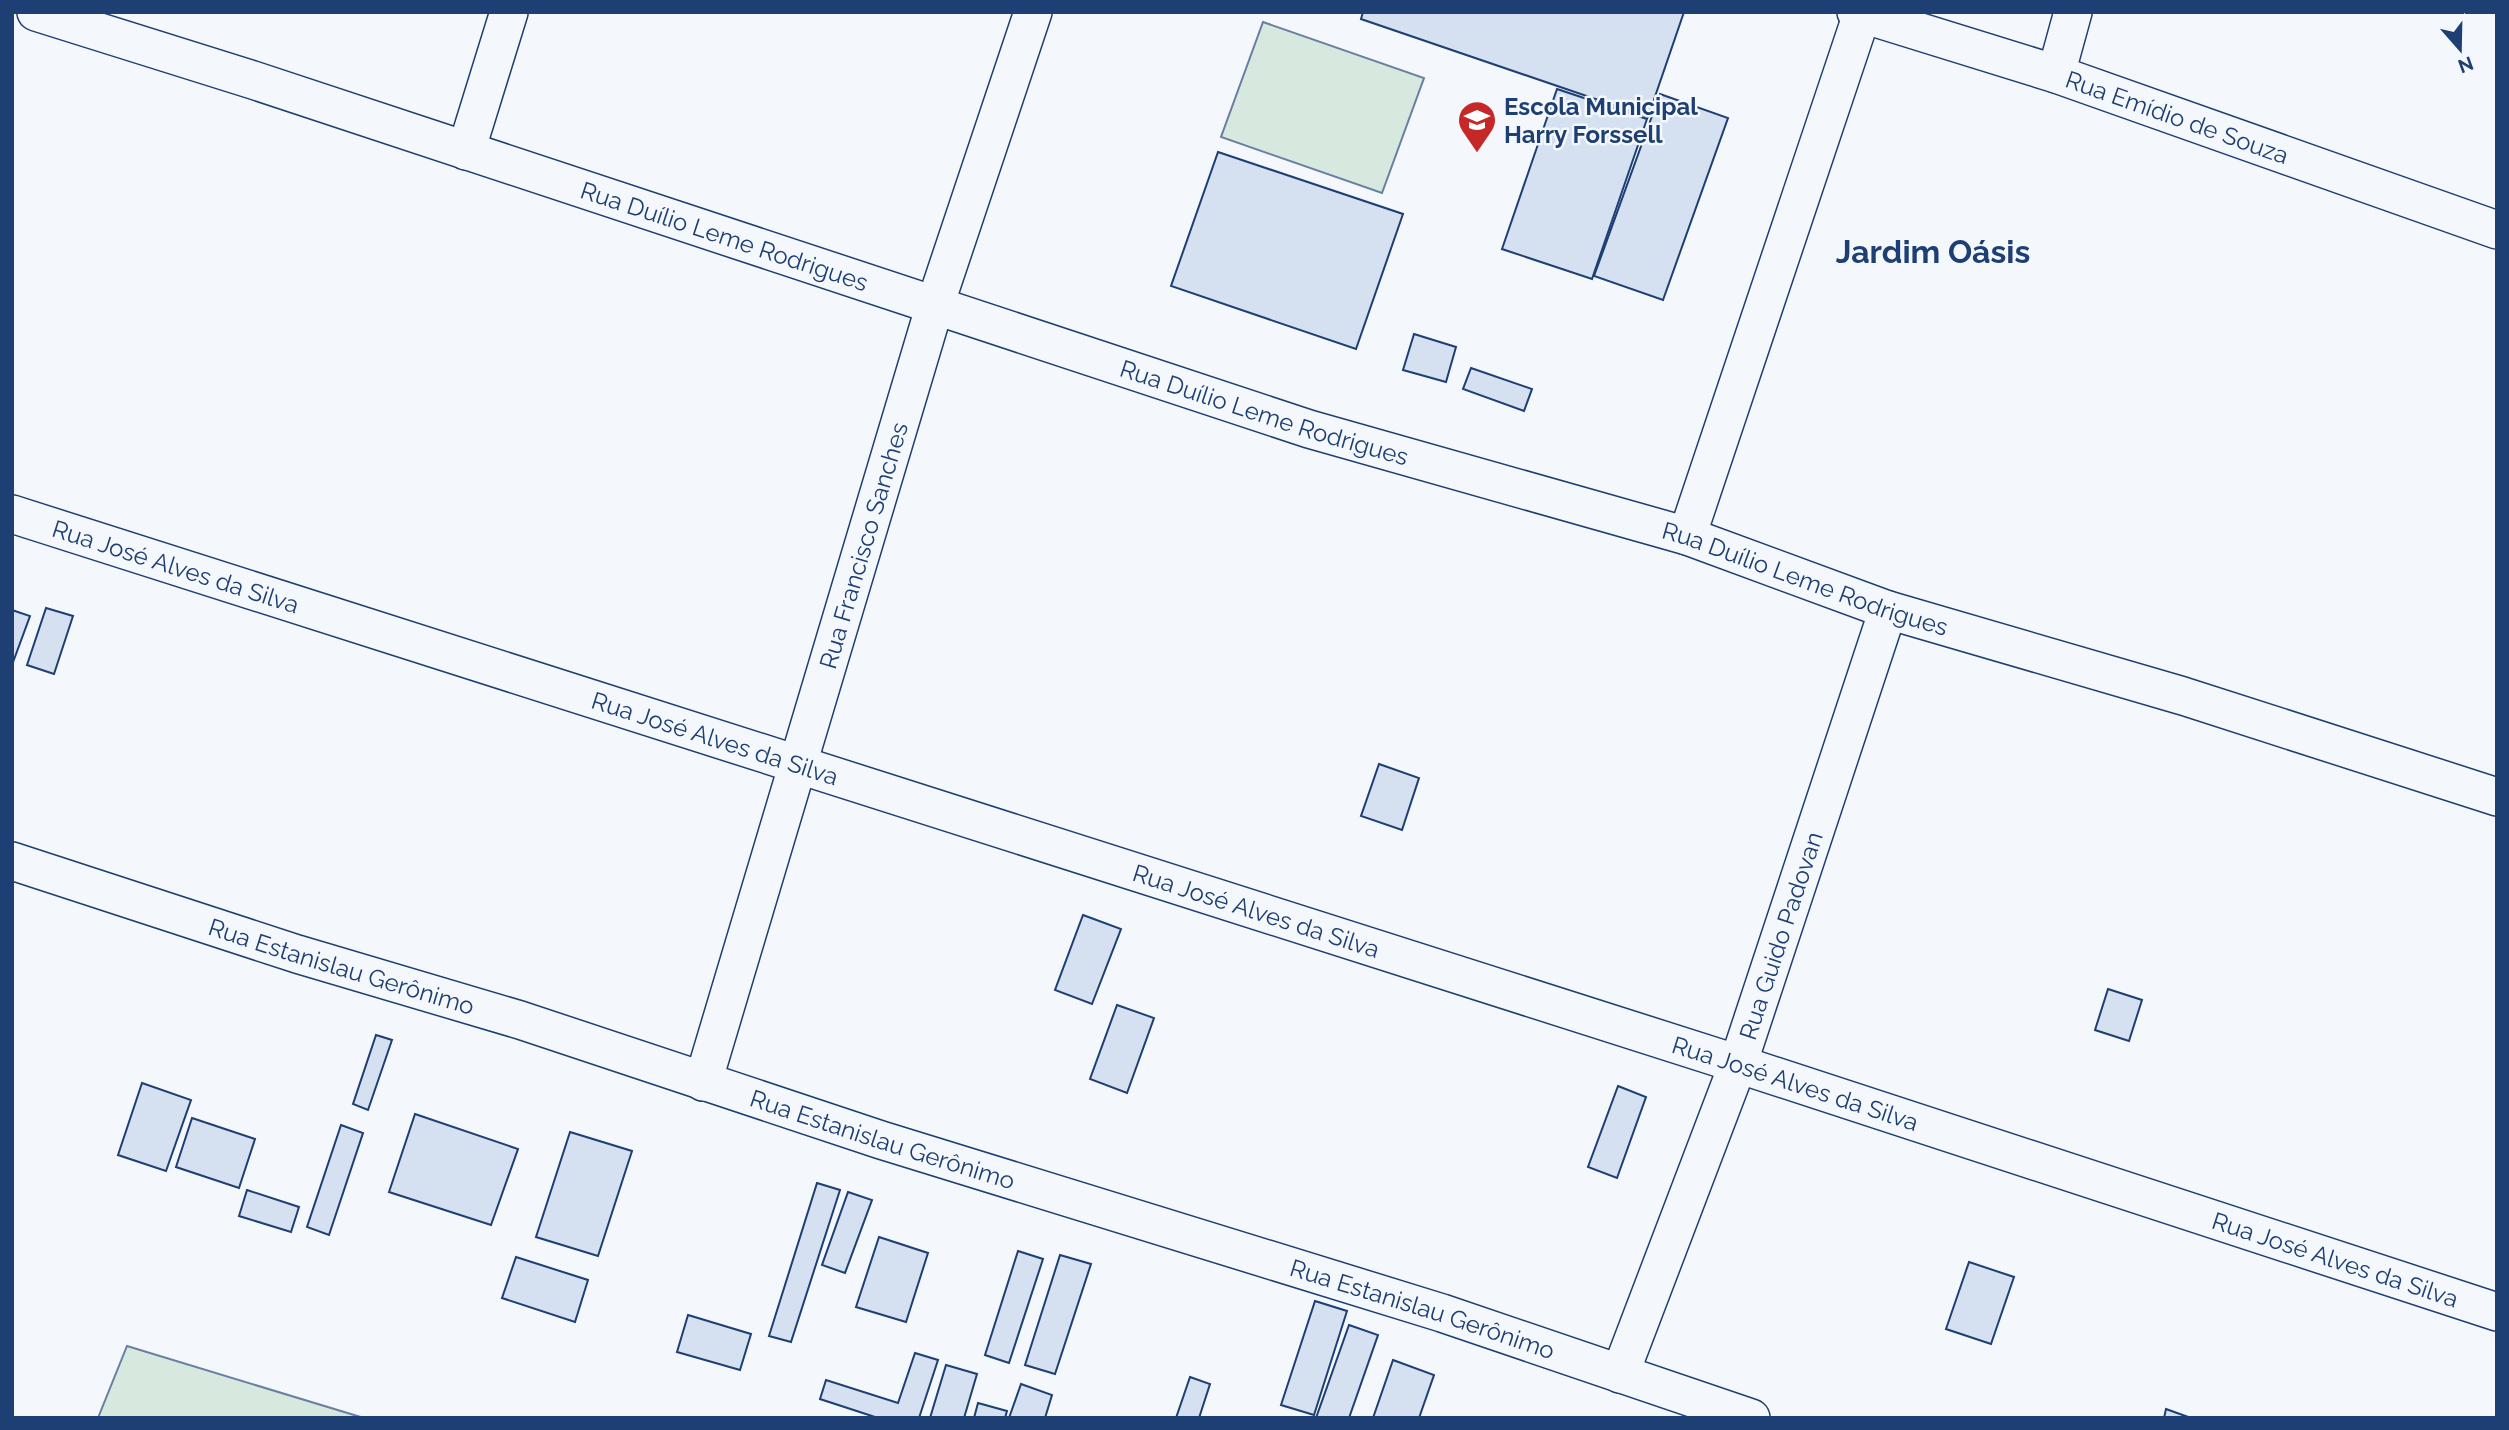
<svg xmlns="http://www.w3.org/2000/svg" width="2509" height="1430" font-family="Raleway,sans-serif">
<rect width="100%" height="100%" fill="#f4f7fb"/>
<g fill="#d7e8df" stroke="#687fa3" stroke-width="2">
<path d="M1263,22l161,56 -42,115 -161,-56z"/>
<path d="M127,1346l237,72h-266z"/>
</g>
<g fill="#d5e0f0" stroke="#1d3f73" stroke-width="2">
<path d="M1363,12h321l-36,105 -287,-98z"/>
<path d="M1557,89l90,30 -55,160 -90,-30z"/>
<path d="M1660,94l68,24 -65,182 -69,-24z"/>
<path d="M1218,152l185,62 -47,135 -185,-63z"/>
<path d="M1414,334l42,13 -10,35 -43,-12z"/>
<path d="M1471,368l61,21 -8,22 -61,-22z"/>
<path d="M46,608l27,8 -19,58 -27,-9z"/>
<path d="M12,610l18,6 -18,49z"/>
<path d="M1379,764l40,14 -17,52 -41,-14z"/>
<path d="M1083,915l38,14 -29,75 -37,-14z"/>
<path d="M2108,989l34,11 -13,41 -34,-11z"/>
<path d="M1117,1005l37,13 -27,75 -37,-14z"/>
<path d="M376,1035l16,5 -24,70 -15,-6z"/>
<path d="M142,1083l49,17 -25,71 -48,-16z"/>
<path d="M1618,1086l28,11 -29,81 -29,-11z"/>
<path d="M415,1114l103,35 -27,76 -102,-33z"/>
<path d="M192,1118l63,21 -16,49 -63,-21z"/>
<path d="M341,1125l22,8 -34,102 -22,-8z"/>
<path d="M570,1132l62,19 -34,105 -62,-19z"/>
<path d="M817,1183l23,7 -49,152 -22,-6z"/>
<path d="M247,1190l52,17 -8,25 -52,-16z"/>
<path d="M848,1192l24,8 -27,73 -23,-8z"/>
<path d="M879,1237l49,16 -22,69 -50,-15z"/>
<path d="M1018,1251l25,8 -34,104 -24,-8z"/>
<path d="M1060,1255l31,9 -36,110 -30,-9z"/>
<path d="M516,1257l72,23 -13,42 -73,-24z"/>
<path d="M1969,1262l45,15 -23,67 -45,-15z"/>
<path d="M1315,1301l32,10 -33,104 -33,-10z"/>
<path d="M688,1315l63,19 -11,36 -63,-18z"/>
<path d="M1349,1325l29,10 -29,83h-33z"/>
<path d="M915,1353l23,7 -19,58h-41l-58,-19 6,-19 72,23z"/>
<path d="M1393,1360l41,15 -15,43h-46z"/>
<path d="M946,1365l31,9 -13,44h-34z"/>
<path d="M1190,1377l20,7 -11,34h-23z"/>
<path d="M1021,1384l31,11 -7,23h-36z"/>
<path d="M978,1403l29,8 -2,7h-31z"/>
<path d="M2166,1409l25,9h-27z"/>
</g>
<g fill="none" stroke-linecap="round" stroke-linejoin="round">
<defs>
<g id="street">
<path id="s1" d="M36,12l217,68 1056,349 378,107 201,74 295,86 314,101"/>
<path id="s2" d="M1856,12l200,62 441,156"/>
<path d="M2056,74l17,-62"/>
<path d="M466,151l43,-139"/>
<path id="s3" d="M12,514l1726,550 759,248"/>
<path d="M1687,536l175,-522"/>
<path id="s4" d="M12,861l285,93 223,66 361,120 561,173 309,105"/>
<path id="s5" d="M703,1082l232,-777 98,-293"/>
<path id="s6" d="M1620,1374l118,-310 150,-454"/>
</g>
</defs>
<use href="#street" stroke="#1d3f73" stroke-width="40"/>
<use href="#street" stroke="#f4f7fb" stroke-width="37"/>
</g>
<defs>
<symbol id="school-pin" viewBox="-11 -11 22 30"><path d="M0 17L-7.5 6A9.5 9.5 0 1 1 7.5 6Z" fill="#c62828" stroke="#f4f7fb"/><path d="M0-5L7-2L0 1L-7-2ZM-4 1L0 2.5L4 1V4Q0 6-4 4Z" fill="#fff"/></symbol>
</defs>
<g fill-rule="evenodd">
<use href="#school-pin" x="1455" y="98" width="44" height="60"/>
</g>
<g text-anchor="middle" dominant-baseline="central" stroke-width="5" stroke-linejoin="round" paint-order="stroke">
<g font-size="24" font-weight="bold" fill="#1d3f73" stroke="#f4f7fb" text-anchor="start">
<text x="1504" y="106">Escola Municipal<tspan x="1504" dy="28">Harry Forssell</tspan></text>
</g>
<g font-size="24" fill="#1d3f73" stroke="#f4f7fb">
<text stroke="none"><textPath href="#s2" startOffset="338">Rua Emídio de Souza</textPath></text>
<text stroke="none"><textPath href="#s1" startOffset="724">Rua Duílio Leme Rodrigues</textPath></text>
<text stroke="none"><textPath href="#s1" startOffset="1292">Rua Duílio Leme Rodrigues</textPath></text>
<text stroke="none"><textPath href="#s5" startOffset="560">Rua Francisco Sanches</textPath></text>
<text stroke="none"><textPath href="#s3" startOffset="172">Rua José Alves da Silva</textPath></text>
<text stroke="none"><textPath href="#s1" startOffset="1858">Rua Duílio Leme Rodrigues</textPath></text>
<text stroke="none"><textPath href="#s3" startOffset="738">Rua José Alves da Silva</textPath></text>
<text stroke="none"><textPath href="#s3" startOffset="1306">Rua José Alves da Silva</textPath></text>
<text stroke="none"><textPath href="#s6" startOffset="467">Rua Guido Padovan</textPath></text>
<text stroke="none"><textPath href="#s4" startOffset="346">Rua Estanislau Gerônimo</textPath></text>
<text stroke="none"><textPath href="#s3" startOffset="1872">Rua José Alves da Silva</textPath></text>
<text stroke="none"><textPath href="#s4" startOffset="914">Rua Estanislau Gerônimo</textPath></text>
<text stroke="none"><textPath href="#s3" startOffset="2440">Rua José Alves da Silva</textPath></text>
<text stroke="none"><textPath href="#s4" startOffset="1480">Rua Estanislau Gerônimo</textPath></text>
</g>
<g font-size="32" font-weight="bold" fill="#1d3f73" stroke="#f4f7fb">
<text x="1933" y="251">Jardim Oásis</text>
</g>
</g>
<rect width="2509" height="1430" fill="none" stroke="#1d3f73" stroke-width="28"/>
<g transform="translate(2460 49) rotate(160)" stroke="#f4f7fb" stroke-width="5" paint-order="stroke">
<path d="M0-5L12 26L0 18L-12 26Z" fill="#1d3f73"/>
<text y="-10" font-size="19" font-weight="bold" text-anchor="middle" fill="#1d3f73">N</text>
</g>
</svg>
